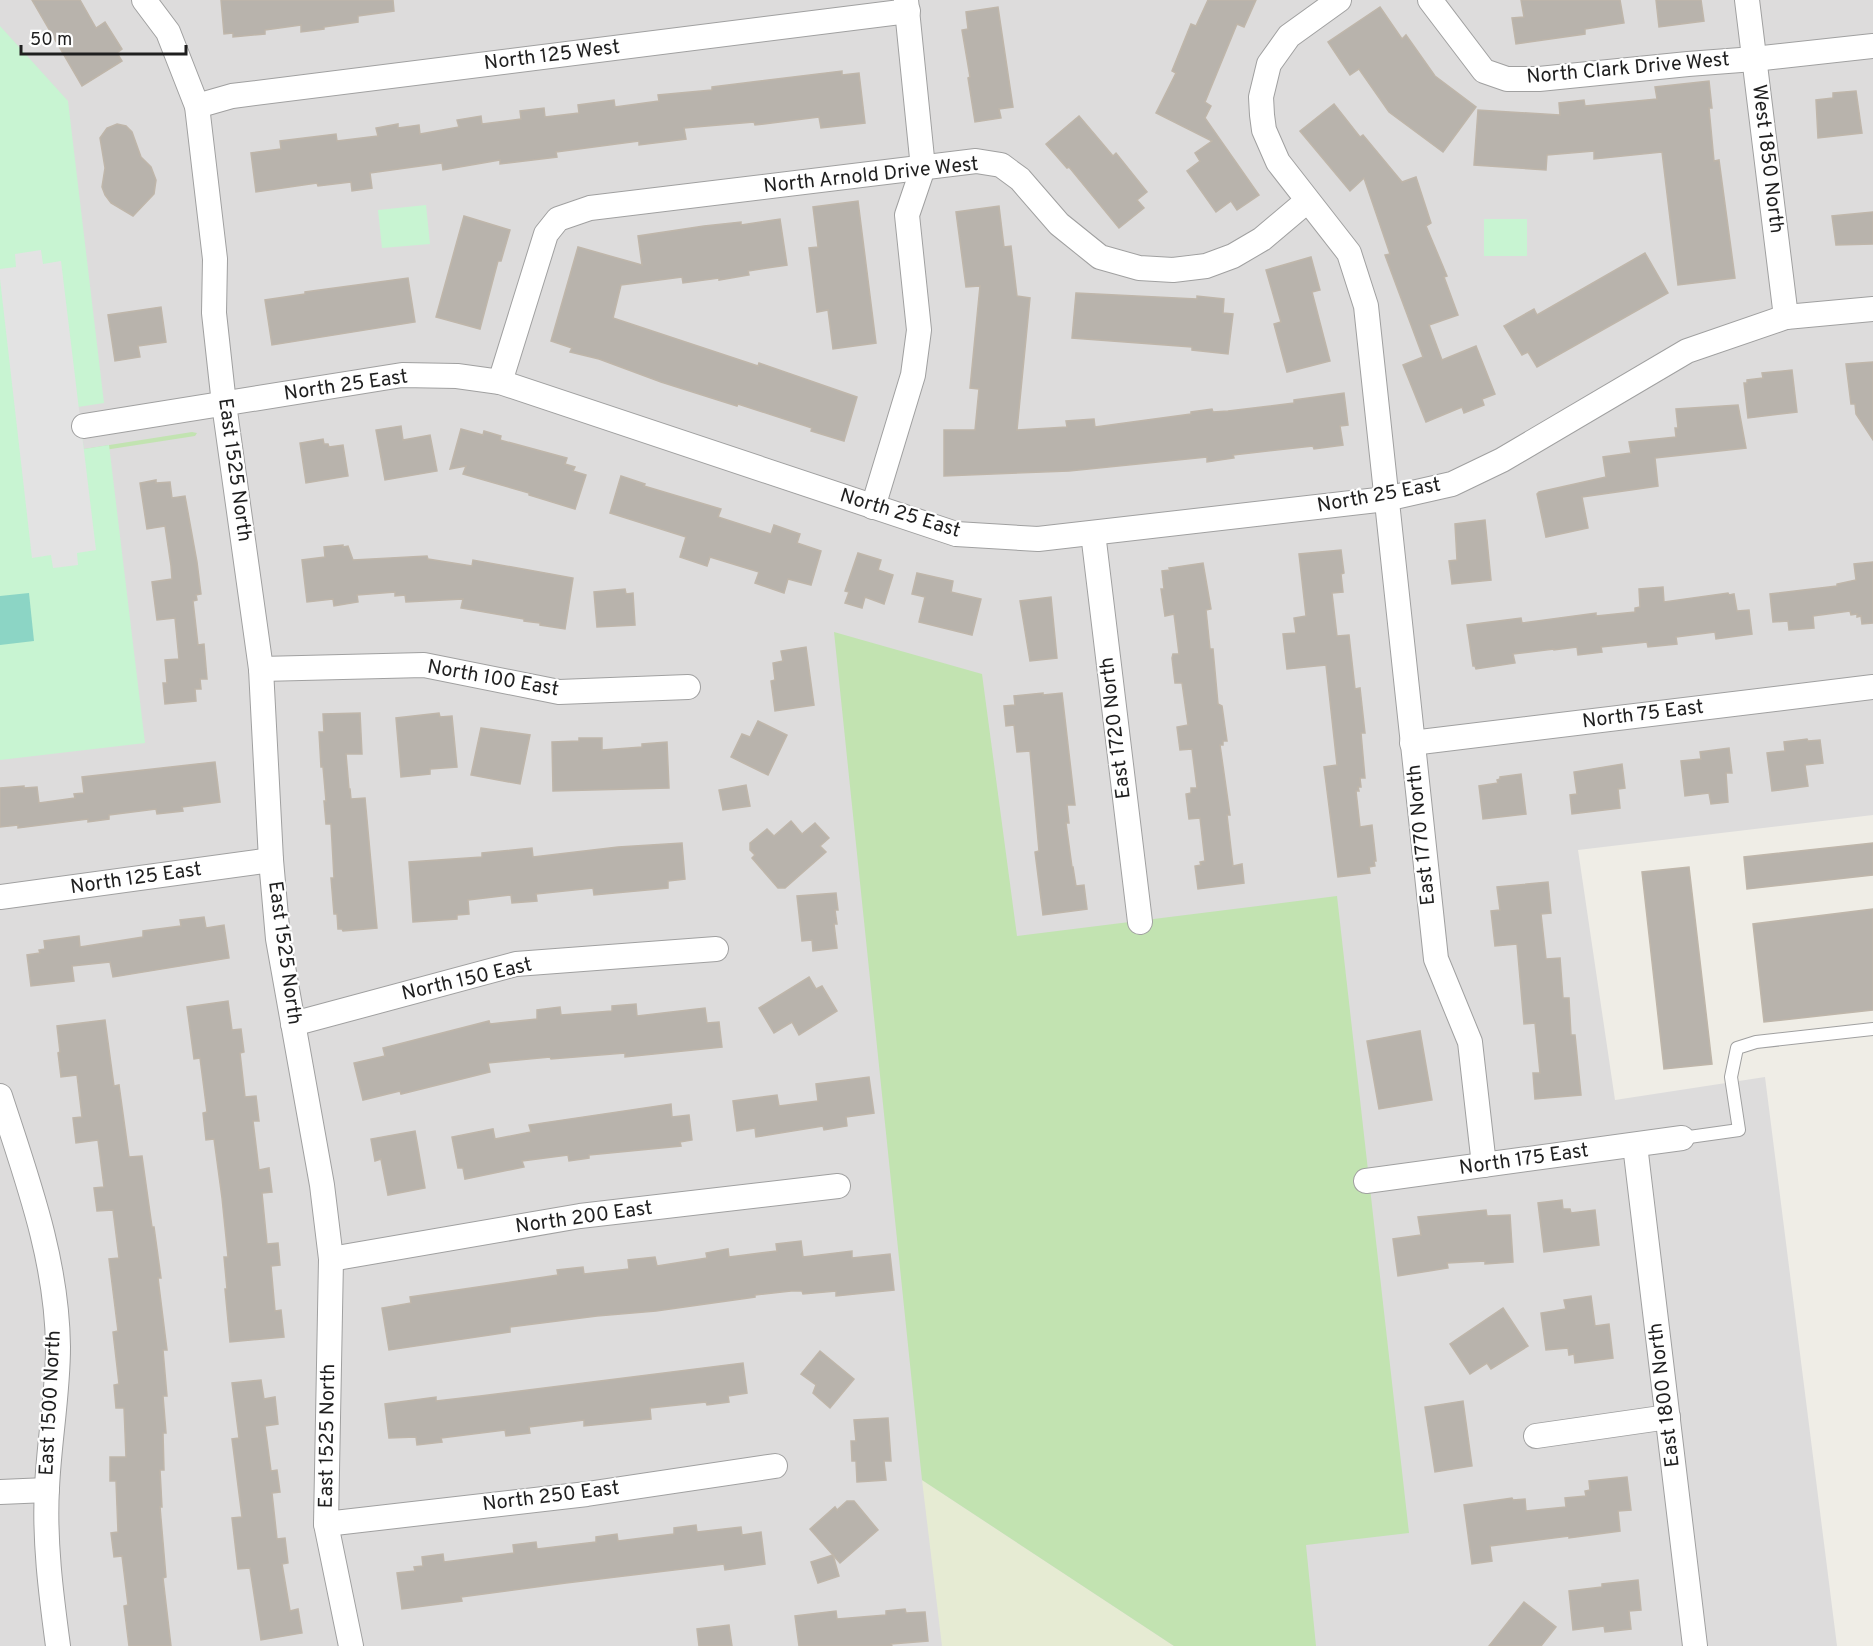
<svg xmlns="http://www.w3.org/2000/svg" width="1873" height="1646" font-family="Overpass,sans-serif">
<rect width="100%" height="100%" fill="#efede6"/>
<path fill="#dddcdc" d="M0,0h1873v815l-295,35 37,250 150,-23 72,569h-1837z"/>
<path fill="#e6ebd3" d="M922,1480l252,166h-232z"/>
<g fill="#c2e3b1">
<path d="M192,432l5,1 -2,3 -110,17 -1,-4z"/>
<path d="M834,632l148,42 35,262 320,-40 72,637 -103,12 10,101h-142l-252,-166z"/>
</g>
<g fill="#c8f4d2">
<path d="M0,26l68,75 36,302 -26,4 6,42 25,-4 36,298 -145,17z"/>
<path d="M426,205l4,39 -48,4 -4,-38z"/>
<rect x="1484" y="219" width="43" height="37"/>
</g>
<path fill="#8cd5c5" d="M29,593l5,48 -34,4v-49z"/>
<path fill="#e3e3e3" d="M41,250l2,14 18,-3 35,289 -19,3 1,12 -25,3 -2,-13 -19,3 -32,-279v-10l16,-2 -1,-13z"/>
<g fill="#b8b3ac" stroke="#bfb6aa" stroke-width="1.5">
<path d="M32,0h48l16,28 9,-6 17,27 -5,4 5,8 -40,25z"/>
<path d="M221,0h172l1,11 -36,5v6l-34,5v2l-23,3v-7l-36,5v4l-32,3v-4l-9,1z"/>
<path d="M1208,0h48l-12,27 -7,-3 -32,78 6,4 -6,12 54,77 -22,15 -6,-9 -15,11 -29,-41 13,-10 -5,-8 17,-12 -56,-28 20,-40 -4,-2 19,-47 5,2z"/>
<path d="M1521,0h99l4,23 -39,6v5l-69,10 -4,-26 12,-1z"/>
<path d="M1656,0h45l3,21 -45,6z"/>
<path d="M998,7l15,100 -14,2 2,9 -26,4 -7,-44 2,-1 -8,-47 6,-1 -2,-17z"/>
<path d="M1380,7l22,32 4,-4 29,41 41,31 -33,45 -54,-40 -30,-43 -9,6 -22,-33z"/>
<path d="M842,71v4l17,-2 6,50 -44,5 -2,-11 -64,8 -1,-3 -70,6 2,11 -47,6v-4l-83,11 1,5 -57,7v-4l-57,10 -1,-7 -72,10 2,15 -20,3 -1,-9 -33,4 -1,-3 -61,9 -5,-39 30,-4 -1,-8 56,-7 1,7 41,-5 -2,-8 22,-4v4l21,-3 1,9 39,-7 -2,-7 24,-4 1,8 39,-5 -1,-8 24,-3 1,9 34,-4 -1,-8 36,-5 1,7 44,-6 -1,-6 54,-5v-3z"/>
<path d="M1709,81l3,27h-3l5,53 5,-1 16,118 -57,7 -16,-133 -68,7v-8l-47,4 -1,15 -72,-5 4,-55 82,5 -1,-12 25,-3 1,6 72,-7 -2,-12z"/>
<path d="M1856,91l6,42 -44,5 -2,-38 17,-2v-5z"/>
<path d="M1334,104l26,33 3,-2 39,47 14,-5 15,46 -5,3 21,50 -3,1 14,38 -29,10 13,35 34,-14 19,48 -13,5 2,6 -20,8 -2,-6 -36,15 -23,-57 20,-8 -38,-102 5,-1 -26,-76 -14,13 -50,-60z"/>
<path d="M1079,116l34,40 3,-3 31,39 -10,8 7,8 -25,20 -50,-61 -2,1 -21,-24z"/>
<path d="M117,124l9,2 6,6 9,25 10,10 5,13 -2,14 -21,22 -22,-13 -6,-8 -3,-8 3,-19 -5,-30 7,-10z"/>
<path d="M858,201l18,142 -43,6 -5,-39 -11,2 -8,-64 9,-1 -5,-40z"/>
<path d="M999,206l5,41 7,-1 6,50 13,2 -13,132 50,-3 -1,-6 28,-2 1,8 96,-13v-2l21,-3 1,3 15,-1 66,-8v-3l50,-7 4,32 -8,1 3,19 -29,4 -1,-3 -80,9 1,3 -27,4v-5l-138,14 -125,5v-46h31l4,-41 -9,-1 10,-102 -14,1 -10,-75z"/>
<path d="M1873,212v32l-37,1 -4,-29z"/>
<path d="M464,216l46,14 -9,31h-3l-18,68 -44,-12z"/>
<path d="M780,219l7,46 -39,6 1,4 -30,5v-2l-36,5 -1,-6 -61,8 -8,33 145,48 1,-3 98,34 -13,44 -33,-10 1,-3 -74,-24 -1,2 -76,-24 -62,-23 -29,-7 2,-4 -21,-7 27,-94 64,18 -4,-29 66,-10 37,-4v3z"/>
<path d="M1645,253l23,40 -131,74 -9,-15 -6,3 -18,-29 30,-17 3,6z"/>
<path d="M1311,257l9,33 -8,2 18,69 -43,11 -13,-48 7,-2 -15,-52z"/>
<path d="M408,278l7,44 -143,23 -7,-45 40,-6v-2z"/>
<path d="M1076,293l121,6v-3l27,3 -1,14 10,1 -5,40 -36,-4v-3l-120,-9z"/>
<path d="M161,307l5,35 -28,4 2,11 -25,4 -7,-46z"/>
<path d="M1873,362v78l-17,-26 -1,-10h-4l-5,-40z"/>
<path d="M1792,370l5,42 -49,6 -4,-35h3v-3l16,-2 -1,-5z"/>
<path d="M1738,405l8,43 -91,10 3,28 -76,11 6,31 -42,9 -9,-43 2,-2 67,-15 -3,-20 28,-4 -2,-11 47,-5 -1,-9h3l-2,-19z"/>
<path d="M401,426l2,14 27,-5 7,36 -52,9 -9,-50z"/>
<path d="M461,429l22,6 1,-4 17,5 -1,4 67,18 -2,6 10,3 -2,4 13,4 -11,34 -46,-14v-2l-66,-19 3,-8 -16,3z"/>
<path d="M323,439l1,5h4l1,3 14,-2 5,31 -42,7 -6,-40z"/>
<path d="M621,476l24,8 -1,2 77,23 -3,8 53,17 3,-9 26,9 -3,9 24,8 -10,34 -23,-6 -4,14 -29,-10 4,-11 -49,-15 -3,9 -27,-9 6,-20 -76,-24z"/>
<path d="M156,480v3l14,-1 2,16 13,-2 12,66 4,32 -5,1 1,5 -4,1 5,44 6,-1 3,35h-7l1,10h-6l1,12 -31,3 -2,-21h4l-2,-23 14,-1 -4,-41 -18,2 -5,-38 20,-3 -1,-13 -6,-40 -18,3 -7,-46z"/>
<path d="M1485,520l6,60 -39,4 -3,-23 8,-1 -2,-36z"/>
<path d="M343,545v2l5,-1 5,14 74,-4 1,3 44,7 1,-6 100,18 -8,51 -25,-4v-2l-16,-2v-2l-63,-11 2,-9 -57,3 -1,-7 -10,1v-4l-38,3 1,7 -24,4 -1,-7 -26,3 -5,-42 23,-3 -1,-10z"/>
<path d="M1341,550l3,23 -3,1 2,18 -11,1 5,43 12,-1 6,54 5,-1 5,45h-4l4,45h-5l1,9h-3l1,4h-3l4,36 12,-2 4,36h-2l1,5 -6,1 1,6 -32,4 -14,-110 13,-2 -11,-100 -39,4 -4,-35 13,-1 -2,-15 12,-2 -7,-62z"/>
<path d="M858,553l23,7 -3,10 15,5 -9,29 -19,-7 -3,11 -17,-5 4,-11 -4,-1z"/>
<path d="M1873,562v61l-11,1 -1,-8 -4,1v-3l-6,1 -1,-4 -37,5 1,12 -25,2 -1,-9 -15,1 -3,-28 67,-8v-2l19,-4 -2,-16z"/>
<path d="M1203,563l8,46 -5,1 4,39h3l5,55 4,2 5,35h-4v4h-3l10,70h-3l6,51 9,-2 2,19 -46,6 -3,-23 6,-1 -1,-3 5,-1 -5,-43 -11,1 -3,-25 5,-1v-5h6l-5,-39 -12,1 -3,-23 11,-2 -6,-42h-7l-3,-25 1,-4h6l-5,-40 -9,2 -4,-27h3l-2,-18 8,-1 -1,-2z"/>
<path d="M917,573l36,8 -2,11 30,7 -9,36 -53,-13 6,-25 -13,-3z"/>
<path d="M1663,587l1,15 64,-9 1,2 5,-1 3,17 12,-1 3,24 -36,5 -1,-7 -39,5 1,7 -29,3 -1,-5 -46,5 1,5 -24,3 -1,-8 -23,3v-1l-41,5 2,9 -39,6 -1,-3h-2l-6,-41 54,-7 1,5 74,-10v3l39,-4v-4l5,-1 -1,-18z"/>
<path d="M625,589l1,5 7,-1 2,32 -38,2 -3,-35z"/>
<path d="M1051,597l6,61 -27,3 -10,-60z"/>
<path d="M806,647l8,58 -39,6 -4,-30 4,-1 -2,-17 10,-2 -2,-10z"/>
<path d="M1043,693v2l19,-2 13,112h-8l2,18h-3l6,44h1l3,19 8,-1 3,24 -44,6 -8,-63 4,-1 -9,-100 -13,1 -3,-27 -8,1 -2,-20 11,-1 -1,-9z"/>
<path d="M360,713l2,41h-16l3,35h1l1,10 14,-1 12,130 -34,3 -1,-2h-4l-1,-15h-3l-3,-36h3l-3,-54h-5l-2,-23h2l-3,-34h-2l-2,-35h5l-1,-18z"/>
<path d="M439,713l1,4 12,-1 5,51 -27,2v5l-29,3 -5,-59z"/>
<path d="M758,721l29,14 -19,40 -37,-18 11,-23 8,3z"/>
<path d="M481,728l49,7 -10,49 -49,-9z"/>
<path d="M579,738h23v12l40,-3v-3l25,-2 2,46 -116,3 -1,-49 27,-1z"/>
<path d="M1807,739l1,2 12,-1 3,23 -18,2 3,21 -36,5 -5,-38 18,-2 -1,-9z"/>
<path d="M1729,748l3,25h-6l2,29 -17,2 -2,-11 -24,3 -4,-35 20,-2 -1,-7z"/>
<path d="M215,762l5,40 -38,5 1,4 -26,3 -1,-5 -47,6v4l-21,3v-3l-70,9v-3l-18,2v-39l24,-2v2l13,-1 2,16 36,-5 -1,-4 10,-1 -2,-16z"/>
<path d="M1622,764l3,24 -7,1 2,19 -48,6 -2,-19 7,-1 -3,-22z"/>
<path d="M1521,774l5,40 -43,5 -4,-33 19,-3 -1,-3 3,-1v-2z"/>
<path d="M746,785l4,21 -27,4 -4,-20z"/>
<path d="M791,821l11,13 13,-11 14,15 -9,8 6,6 -41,36h-7l-26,-30 3,-3 -5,-5v-7l17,-14 7,7z"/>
<path d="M682,843l3,36 -17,2v7l-74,7 -1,-7 -57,6 1,7 -25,2 -1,-8 -43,5 1,14 -12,1v4l-44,3 -4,-60 73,-5v-4l50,-5 1,9 85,-10z"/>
<path d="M1873,843v32l-126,14 -3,-32z"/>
<path d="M1689,867l23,197 -48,5 -22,-197z"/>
<path d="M1548,882l3,31 -10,1 5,45 14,-1 3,40h6l2,37h4l6,60 -46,4 -2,-26h7l-5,-50 -11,1 -7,-80 -22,2 -4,-35 9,-1 -3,-23z"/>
<path d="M836,893l2,17h-3l2,14h-3l3,24 -24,3 -1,-11 -10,1 -5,-45z"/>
<path d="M1873,909v101l-109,12 -11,-98z"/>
<path d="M204,917l2,11 18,-3 5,33 -116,19 -3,-15 -38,4 2,15 -43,5 -4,-31 13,-2 -1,-3 6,-1 -1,-8 35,-5 1,11 63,-10v-6l38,-5 -1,-6z"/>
<path d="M809,977l7,12 6,-3 15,25 -38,24 -7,-13 -18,11 -15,-25z"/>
<path d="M228,1001l4,29 9,-1 3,23 -4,1 5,44 11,-1 3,25h-6l6,49 10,-2 3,24 -10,1 5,51 11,-1 2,22 -9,1 4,45 6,-1 3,27 -54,5 -5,-53h2l-3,-32h4l-6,-59 -8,-59 -8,1 -3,-27 4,-1 -7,-54 -6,1 -7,-52z"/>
<path d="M636,1004l1,12 68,-8 2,15 12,-1 3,25 -97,10v-4l-74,6 -1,-2 -62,6 2,9 -89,22 -1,-3 -37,9 -9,-37 31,-7 -2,-8 106,-27 1,3 47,-5v-9l23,-3 1,8 51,-4v-5z"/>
<path d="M105,1020l9,66 5,-1 10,72 13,-1 10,71h2l7,51h-3l9,72h-4l4,46h-4l3,37h-3l1,37h-4l2,37h-2l6,70 -3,1 8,68h-42l-5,-40 4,-1 -6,-49 -8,1 -3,-24 7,-1 -2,-51h-6v-24h16l-2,-49h-8l-2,-23 5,-1 -6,-52 5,-1 -9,-72 10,-1 -6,-48 -16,1 -3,-23 10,-1 -6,-47 -22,3 -3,-25 9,-1 -5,-42 -16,2 -3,-24 2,-1 -3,-26z"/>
<path d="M1420,1031l12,69 -53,9 -12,-68z"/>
<path d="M869,1077l5,36 -28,4 1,9 -23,4 -1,-4 -67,11 -1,-9 -18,3 -4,-30 44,-6 2,11 39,-5 -2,-17z"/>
<path d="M671,1104l1,13 17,-2 3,25 -12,2 1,4 -92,9v3l-20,3 -1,-6 -46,6 2,6 -59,12 -2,-11h-5l-6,-31 41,-8 2,10 36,-7 -2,-7z"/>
<path d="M415,1131l10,57 -37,7 -7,-36 -6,2 -4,-22z"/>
<path d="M1562,1200l1,9h7l1,4 24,-3 4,35 -55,7 -6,-49z"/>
<path d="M1486,1210l1,6 23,-1 3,47 -28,2v-3l-38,2 1,5 -50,8 -5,-37 28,-4 -3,-18z"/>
<path d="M801,1241l2,16 49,-6v7l38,-4 4,36 -58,6v-5l-33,3 -1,-3h-11l-36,4v2l-99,14 -59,5 -87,11v5l-121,18 -7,-42 29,-5 -1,-6 148,-22 -1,-5 26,-3 1,7 45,-5 -1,-9 27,-3 2,9 50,-8 -1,-5 22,-4 1,8 48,-6 -1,-7z"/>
<path d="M1591,1296l4,30 14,-2 4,34 -38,5 -1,-9 -5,1 -1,-7 -22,2 -5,-37 25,-4 -2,-9z"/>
<path d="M1503,1308l25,38 -37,23 -4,-6 -17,11 -20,-30z"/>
<path d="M820,1351l34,28 -24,29 -17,-15 3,-8 -15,-11z"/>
<path d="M743,1363l4,30 -19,3 1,6 -22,3 -1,-3 -56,6 1,11 -67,7v-6l-55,7 1,6 -24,3 -1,-6 -64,8 1,4 -25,3 -1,-8 -27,1 -4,-34 51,-7v4l44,-5z"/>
<path d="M261,1380l3,19 11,-2 3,27 -13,2 6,45 6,-1 3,22 -8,1 5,46 8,-1 3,25 -6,1 8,47 8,-2 4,24 -41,7 -11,-72 -12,1 -6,-51 10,-1 -10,-78 7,-1 -7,-55z"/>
<path d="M1463,1401l9,65 -37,6 -10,-65z"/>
<path d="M888,1418l3,43h-7l2,19 -29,2 -1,-21h-4l-1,-20h5l-2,-21z"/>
<path d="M1627,1477l4,33 -13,1 2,20 -51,7v-2l-79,10 2,15 -20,3 -8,-59 48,-7 1,2 12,-1 1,12 40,-4 -1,-9 21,-2 -1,-5 5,-1 -1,-9z"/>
<path d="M847,1501h7l24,29 -38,33 -30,-34 25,-22 2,3z"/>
<path d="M696,1525l1,7 44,-5 1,8 19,-3 4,32 -40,6 -1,-6 -158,19 -105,14 1,4 -60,8 -5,-36 18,-2 -1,-4 9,-1 -1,-9 21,-3 1,8 70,-9 -1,-8 23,-3 1,7 59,-7v-5l21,-3 1,7 56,-7v-6z"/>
<path d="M833,1555l6,21 -21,7 -7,-21z"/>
<path d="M1638,1580l3,30 -12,1 2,18 -26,3 -1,-6 -31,4 -4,-39 33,-4v-3z"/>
<path d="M1524,1602l32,25 -15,19h-52z"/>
<path d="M905,1609l1,4 19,-1 3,29 -37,3 1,2h-93l-4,-30 41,-5 1,8 49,-4v-4z"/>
<path d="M729,1625l3,21h-33l-2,-17z"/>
</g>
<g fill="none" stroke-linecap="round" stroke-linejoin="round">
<defs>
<path id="service" d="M1682,1138l57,-8 -8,-53 6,-29 19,-6 117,-13"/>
<g id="minor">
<path d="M144,0l24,32 29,74 18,153 -1,54 10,91 37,265 10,191 7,79 44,246 9,74 -5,265 25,122"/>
<path d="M1339,0l-50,36 -20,28 -8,33 1,18 2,15 14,32 71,91 17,53 70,653 34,83 14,123"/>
<path d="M1430,0l54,71 23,8h32l149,-15 66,-5 119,-13"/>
<path d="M1747,0l39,317"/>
<path d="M197,106l35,-10 676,-85"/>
<path d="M500,382l46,-148 12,-15 32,-11 386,-47 25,4 19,14 39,45 41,33 39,11 34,2 33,-4 27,-10 29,-17 45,-38"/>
<path d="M84,426l318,-51 55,1 43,6 456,152 82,5 348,-40 66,-15 50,-24 185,-109 99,-34 87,-8"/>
<path d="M873,507l40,-132 6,-45 -12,-115 16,-47 -17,-168"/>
<path d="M1093,533l47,389"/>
<path d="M261,669l163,-4 135,27 129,-5"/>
<path d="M1412,743l461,-56"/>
<path d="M0,897l271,-37"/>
<path d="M293,1024l223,-60 200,-15"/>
<path d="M0,1096c27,83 57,163 58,251 0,47 -9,94 -11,141 -3,52 4,106 11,158"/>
<path d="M1635,1145l60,501"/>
<path d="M1366,1181l316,-43"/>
<path d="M331,1259l249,-43 258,-30"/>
<path d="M1536,1436l132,-19"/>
<path d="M0,1492l47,-2"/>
<path d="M326,1524l261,-30 188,-28"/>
</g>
</defs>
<use href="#service" stroke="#a0a0a0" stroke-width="14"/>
<use href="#minor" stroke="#a0a0a0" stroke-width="26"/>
<use href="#service" stroke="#fff" stroke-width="12"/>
<use href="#minor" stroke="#fff" stroke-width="24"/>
</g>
<g text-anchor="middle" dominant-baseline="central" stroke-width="4.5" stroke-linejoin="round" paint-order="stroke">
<g font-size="20" fill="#1f1f1f" stroke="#fff">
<text transform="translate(552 56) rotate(-7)">North 125 West</text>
<text transform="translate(1628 69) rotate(-5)">North Clark Drive West</text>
<text transform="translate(1767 159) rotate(83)">West 1850 North</text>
<text transform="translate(871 176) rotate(-6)">North Arnold Drive West</text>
<text transform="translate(346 386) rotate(-8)">North 25 East</text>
<text transform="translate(234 470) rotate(82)">East 1525 North</text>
<text transform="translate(1379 496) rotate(-10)">North 25 East</text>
<text transform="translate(900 514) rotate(17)">North 25 East</text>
<text transform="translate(493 679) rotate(10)">North 100 East</text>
<text transform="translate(1643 715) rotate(-7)">North 75 East</text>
<text transform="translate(1116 728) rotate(-97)">East 1720 North</text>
<text transform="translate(1422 835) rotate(-96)">East 1770 North</text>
<text transform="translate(136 879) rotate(-8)">North 125 East</text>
<text transform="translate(284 953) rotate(82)">East 1525 North</text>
<text transform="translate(467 980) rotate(-13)">North 150 East</text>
<text transform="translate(1524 1160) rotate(-8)">North 175 East</text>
<text transform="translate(584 1218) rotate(-8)">North 200 East</text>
<text transform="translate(1665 1395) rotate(-97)">East 1800 North</text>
<text transform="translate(51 1403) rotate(-87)">East 1500 North</text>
<text transform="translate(328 1436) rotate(-89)">East 1525 North</text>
<text transform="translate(551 1497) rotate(-7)">North 250 East</text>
</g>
</g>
<path d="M21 45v9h165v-9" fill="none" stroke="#1f1f1f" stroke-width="3"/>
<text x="30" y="45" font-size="18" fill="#1f1f1f" stroke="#ffffff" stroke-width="4.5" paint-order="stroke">50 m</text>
</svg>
